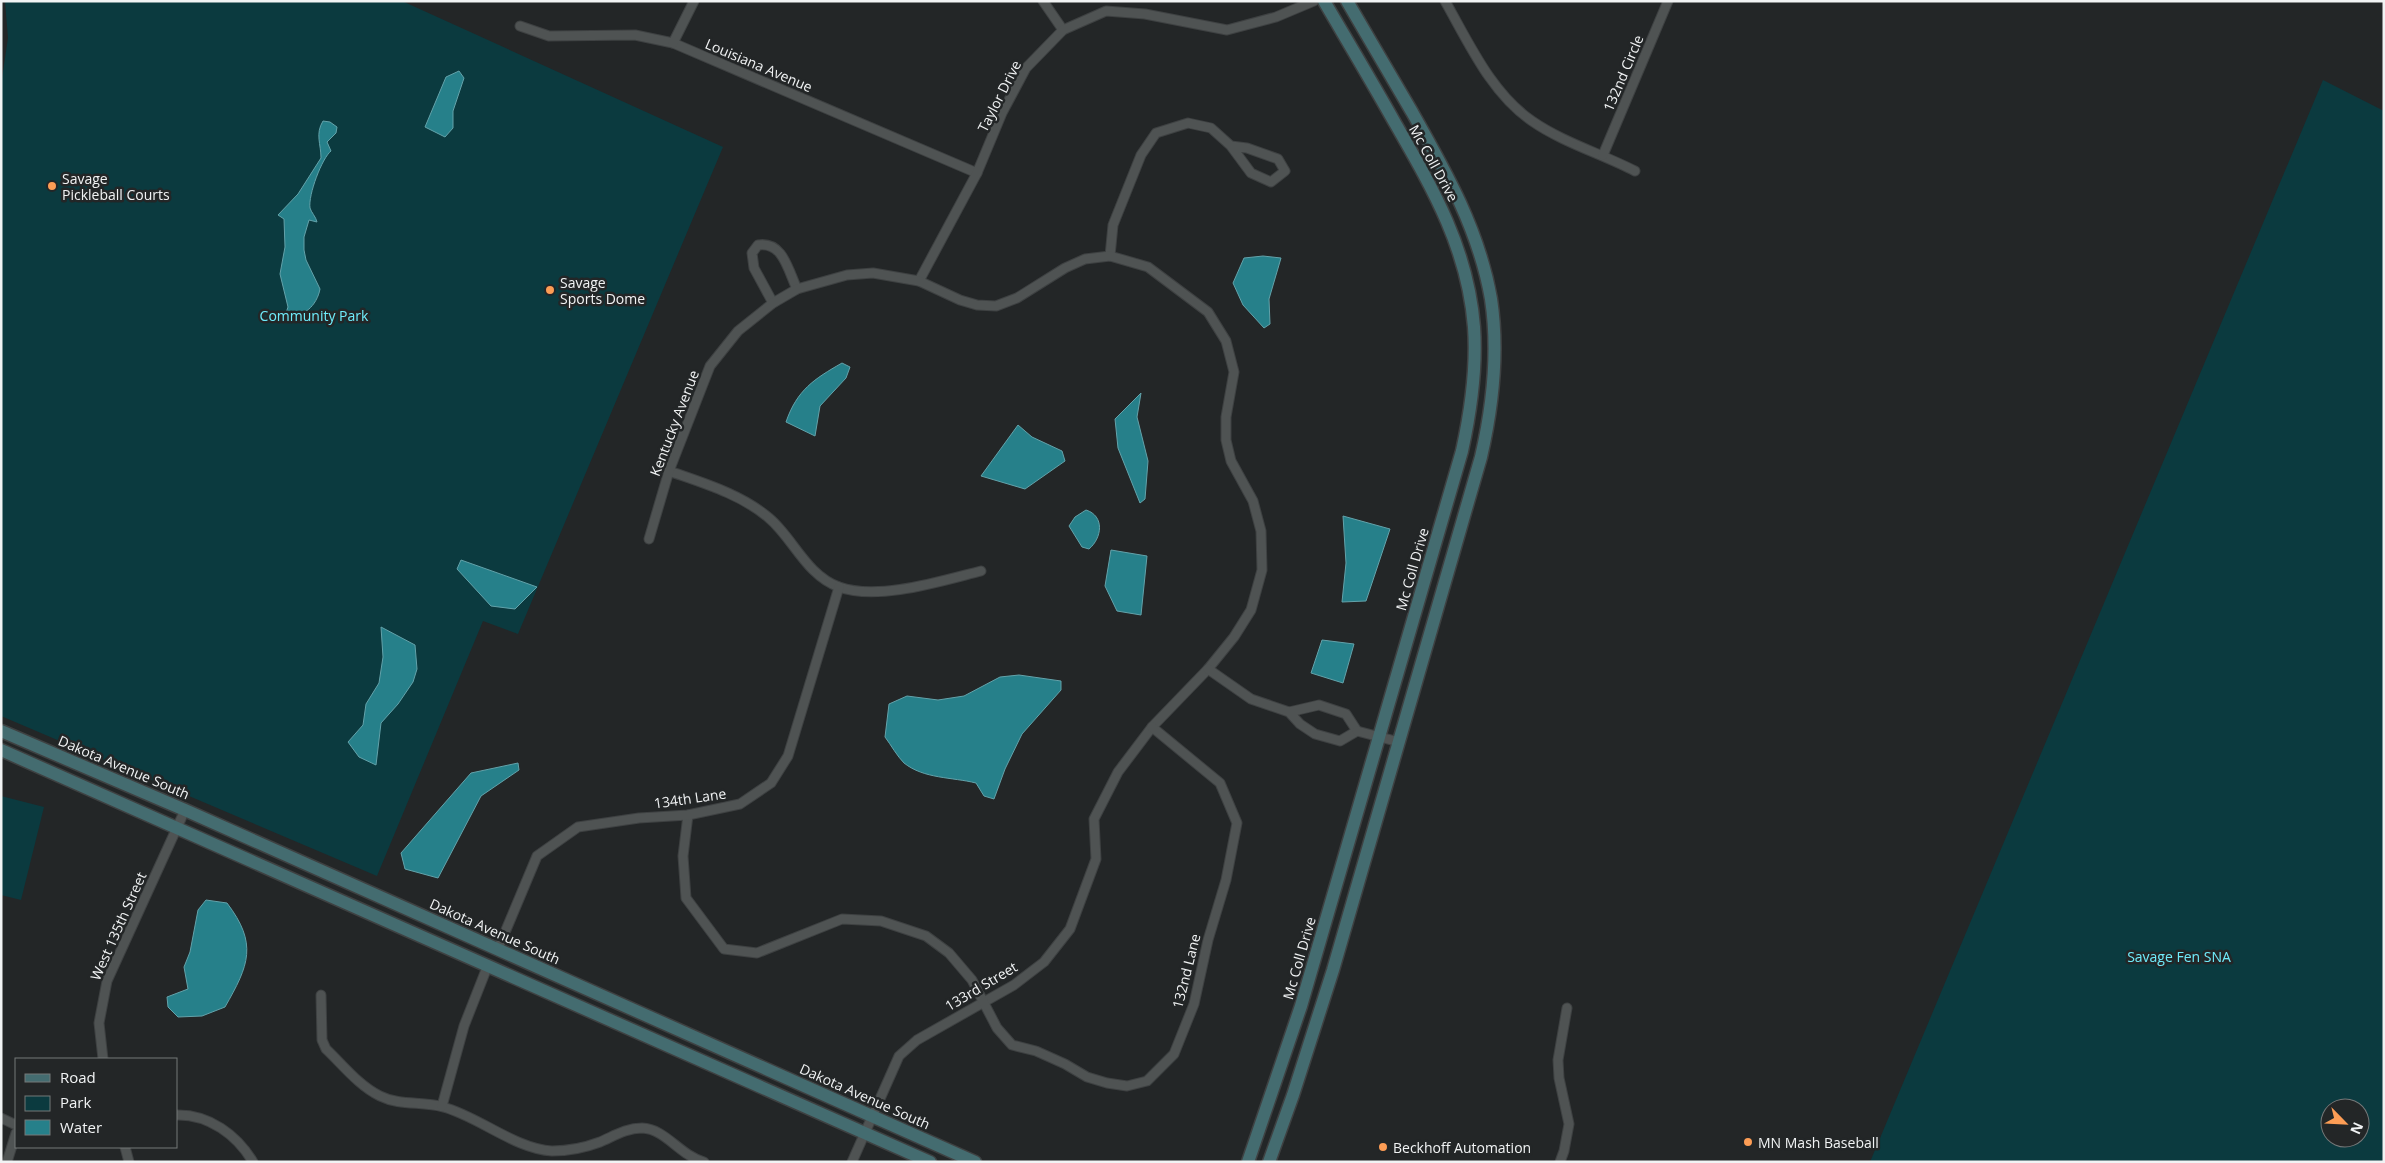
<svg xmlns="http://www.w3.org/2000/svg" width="2385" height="1163" font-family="'Open Sans',sans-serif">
<rect width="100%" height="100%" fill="#232627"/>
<g fill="#0b3a3f" fill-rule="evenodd">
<path d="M5,1h397l321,146 -205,487 -35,-13 -106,255 -376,-160v-631l7,-47z"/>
<path d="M2323,80l61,31v1051h-514zM2330,1108h30v30h-30z"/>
<path d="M1,796l43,11 -23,93 -20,-5z"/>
</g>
<g fill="#26808a" stroke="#63a2aa">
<path d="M459,71l5,7 -11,33v17l-8,9 -20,-10 21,-50z"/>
<path d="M323,121l7,1 7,5 -1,6 -9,9 4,9c-9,7 -23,44 -21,57 1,4 6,9 7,14l-8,-2 -5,17v13l2,10 14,29c-3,16 -17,31 -34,24l2,-6 -8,-33 5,-27 -1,-28 -6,-4 20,-21 23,-36c0,-14 -6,-24 2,-37z"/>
<path d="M1263,256l18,2 -12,41 1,25 -6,4 -21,-23 -10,-22 11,-25z"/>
<path d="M842,363l8,4 -4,11 -26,28 -5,30 -29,-14c11,-32 28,-43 56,-59z"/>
<path d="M1141,393l-4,24 11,44 -3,38 -5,4 -22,-55 -3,-29z"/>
<path d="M1018,425l14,12 30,14 3,10 -40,28 -44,-13z"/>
<path d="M1086,510c19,6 16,28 3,39l-7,-2 -13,-21 6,-9z"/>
<path d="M1343,516l47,13 -24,72 -24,1 4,-39z"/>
<path d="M1111,550l36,6 -6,59 -24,-4 -12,-25z"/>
<path d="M461,560l76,27 -22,22 -24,-3 -34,-37z"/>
<path d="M381,627l34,18 2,24 -4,13 -15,22 -17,19 -5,42 -17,-8 -11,-15 15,-17 3,-21 13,-21 4,-26z"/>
<path d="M1322,640l32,4 -11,39 -32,-10z"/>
<path d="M1019,675l42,6v9l-39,44 -17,35 -11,30 -10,-3 -8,-13c-24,-6 -52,-4 -72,-20 -7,-7 -13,-18 -19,-26l4,-33 18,-8 31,4 26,-4 36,-19z"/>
<path d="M518,763l1,7 -38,26 -43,82 -33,-9 -4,-16 70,-80z"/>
<path d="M206,900l21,3c31,41 22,62 -2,104l-23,9 -24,1 -10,-10 -1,-10 21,-8 -4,-22 6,-15 8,-42z"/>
</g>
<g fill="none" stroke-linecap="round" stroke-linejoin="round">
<defs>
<g id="street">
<path d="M1043,1l20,29"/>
<path d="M1445,1c24,42 46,92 87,120 30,21 70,33 103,50"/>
<path d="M520,26l29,10 86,-1 38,8 304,130"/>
<path d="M673,43l21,-42"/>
<path d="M1603,155l65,-154"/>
<path d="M1110,256l3,-31 28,-70 15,-22 32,-10 23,5 20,18 20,27 20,9 14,-11 -7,-12 -31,-11 -16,-2"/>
<path d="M919,281l58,-108 25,-60 24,-45 37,-38 43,-19 39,3 82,16 49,-13 38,-16"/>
<path d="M773,303l-19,-35 -2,-15 6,-8c25,-4 30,25 39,44"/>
<path d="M669,471c34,12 72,23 100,47 24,20 37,57 70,69 39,14 102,-6 142,-16"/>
<path d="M649,539l20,-68 41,-105 28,-35 35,-28 24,-14 50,-14 26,-2 46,8 41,19 17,5 19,1 21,-8 48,-30 20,-9 25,-3 38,11 60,45 18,29 8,31 -8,45v23l5,21 22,40 8,30 1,39 -11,40 -17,27 -26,32 -56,58 -34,45 -24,47 2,40 -26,70 -26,33 -30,23 -97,55 -18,16 -47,106"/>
<path d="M1208,669l43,30 38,13 11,12 15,10 25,7 17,-10 -11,-17 -27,-9 -30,7"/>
<path d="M1357,731l42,11"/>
<path d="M688,815l-5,41 3,42 38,51 33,4 85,-34 39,2 45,15 23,17 23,27 25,48 15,17 24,6 29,13 22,13 20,6 20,3 20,-5 27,-27 20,-50 14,-64 18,-60 11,-57 -17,-40 -68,-56"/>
<path d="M498,949l39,-93 41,-29 61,-9 49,-3 52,-11 31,-21 17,-27 51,-169"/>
<path d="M321,995l1,45 4,9c16,15 33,37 54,47 20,10 42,5 63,11 35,9 72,42 109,44 16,0 32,-3 48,-9 14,-6 26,-14 42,-14 24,1 37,27 62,34"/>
<path d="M103,1059l-4,-36 8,-42 78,-171"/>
<path d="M442,1106l22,-80 24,-61"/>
<path d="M176,1115c33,-1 61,20 77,47"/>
<path d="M1,1118l15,7"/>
<path d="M125,1147l4,15"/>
<path d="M7,1162l9,-29"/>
<path d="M1560,1162l4,-11 5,-27 -10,-46 -1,-18 9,-52"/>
</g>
<g id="secondary">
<path d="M1,731l184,79 790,352"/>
<path d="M1,750l929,412"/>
<path d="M1248,1162l53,-156 161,-555c9,-41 15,-82 12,-124 -6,-78 -41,-138 -79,-204 -23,-41 -47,-81 -71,-122"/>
<path d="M1269,1162l24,-67 40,-125 148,-513c12,-52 18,-105 10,-158 -12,-69 -45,-127 -79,-187 -22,-37 -43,-74 -65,-111"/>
</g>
</defs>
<use href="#street" stroke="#3e4142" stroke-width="11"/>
<use href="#secondary" stroke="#3e4142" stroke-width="15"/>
<use href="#street" stroke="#4f5353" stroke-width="9"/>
<use href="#secondary" stroke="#446c70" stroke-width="12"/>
</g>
<g fill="#fd9d55" stroke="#232627" stroke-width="2">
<circle cx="52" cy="186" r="5"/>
<circle cx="550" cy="290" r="5"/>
<circle cx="1748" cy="1142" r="5"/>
<circle cx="1383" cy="1147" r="5"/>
</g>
<g text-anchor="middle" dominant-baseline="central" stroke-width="5" stroke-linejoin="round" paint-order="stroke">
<g font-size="14" fill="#f1f3f4" stroke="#232627">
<text transform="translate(759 65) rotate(23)">Louisiana Avenue</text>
<text transform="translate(1623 73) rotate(-67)">132nd Circle</text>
<text transform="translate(999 96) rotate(-63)">Taylor Drive</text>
<text transform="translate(1434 163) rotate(61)">Mc Coll Drive</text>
<text transform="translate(674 423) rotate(-69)">Kentucky Avenue</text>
<text transform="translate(1412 569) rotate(-74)">Mc Coll Drive</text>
<text transform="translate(124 767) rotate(23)">Dakota Avenue South</text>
<text transform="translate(690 798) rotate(-8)">134th Lane</text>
<text transform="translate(118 926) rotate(-66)">West 135th Street</text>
<text transform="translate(495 931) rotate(24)">Dakota Avenue South</text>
<text transform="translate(1299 958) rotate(-74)">Mc Coll Drive</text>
<text transform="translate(1186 971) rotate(-76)">132nd Lane</text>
<text transform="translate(981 986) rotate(-31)">133rd Street</text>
<text transform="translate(865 1096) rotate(24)">Dakota Avenue South</text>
</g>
<g font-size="14" fill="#f1f3f4" stroke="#232627" text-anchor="start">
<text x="62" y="178">Savage<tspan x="62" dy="16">Pickleball Courts</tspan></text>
<text x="560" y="282">Savage<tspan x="560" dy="16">Sports Dome</tspan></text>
<text x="1758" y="1142">MN Mash Baseball</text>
<text x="1393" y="1147">Beckhoff Automation</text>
</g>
<g font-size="14" fill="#6fecfb" stroke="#232627">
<text x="314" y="315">Community Park</text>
<text x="2179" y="956">Savage Fen SNA</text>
</g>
</g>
<rect width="2385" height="1163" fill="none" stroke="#f1f3f4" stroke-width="5"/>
<rect x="15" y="1058" width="162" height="90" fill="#232627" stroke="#757879"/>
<rect x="25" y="1074" width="25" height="8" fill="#446c70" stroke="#757879"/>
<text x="60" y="1083" font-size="15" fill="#f1f3f4">Road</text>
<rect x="25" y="1096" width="25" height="15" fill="#0b3a3f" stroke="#757879"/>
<text x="60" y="1108" font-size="15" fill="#f1f3f4">Park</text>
<rect x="25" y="1120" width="25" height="15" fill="#26808a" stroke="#757879"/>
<text x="60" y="1133" font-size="15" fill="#f1f3f4">Water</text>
<g transform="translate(2345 1123) rotate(114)"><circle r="24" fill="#232627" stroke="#757879"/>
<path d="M0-4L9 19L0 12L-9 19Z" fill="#fd9d55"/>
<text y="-8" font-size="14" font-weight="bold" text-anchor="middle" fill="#f1f3f4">N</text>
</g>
</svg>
